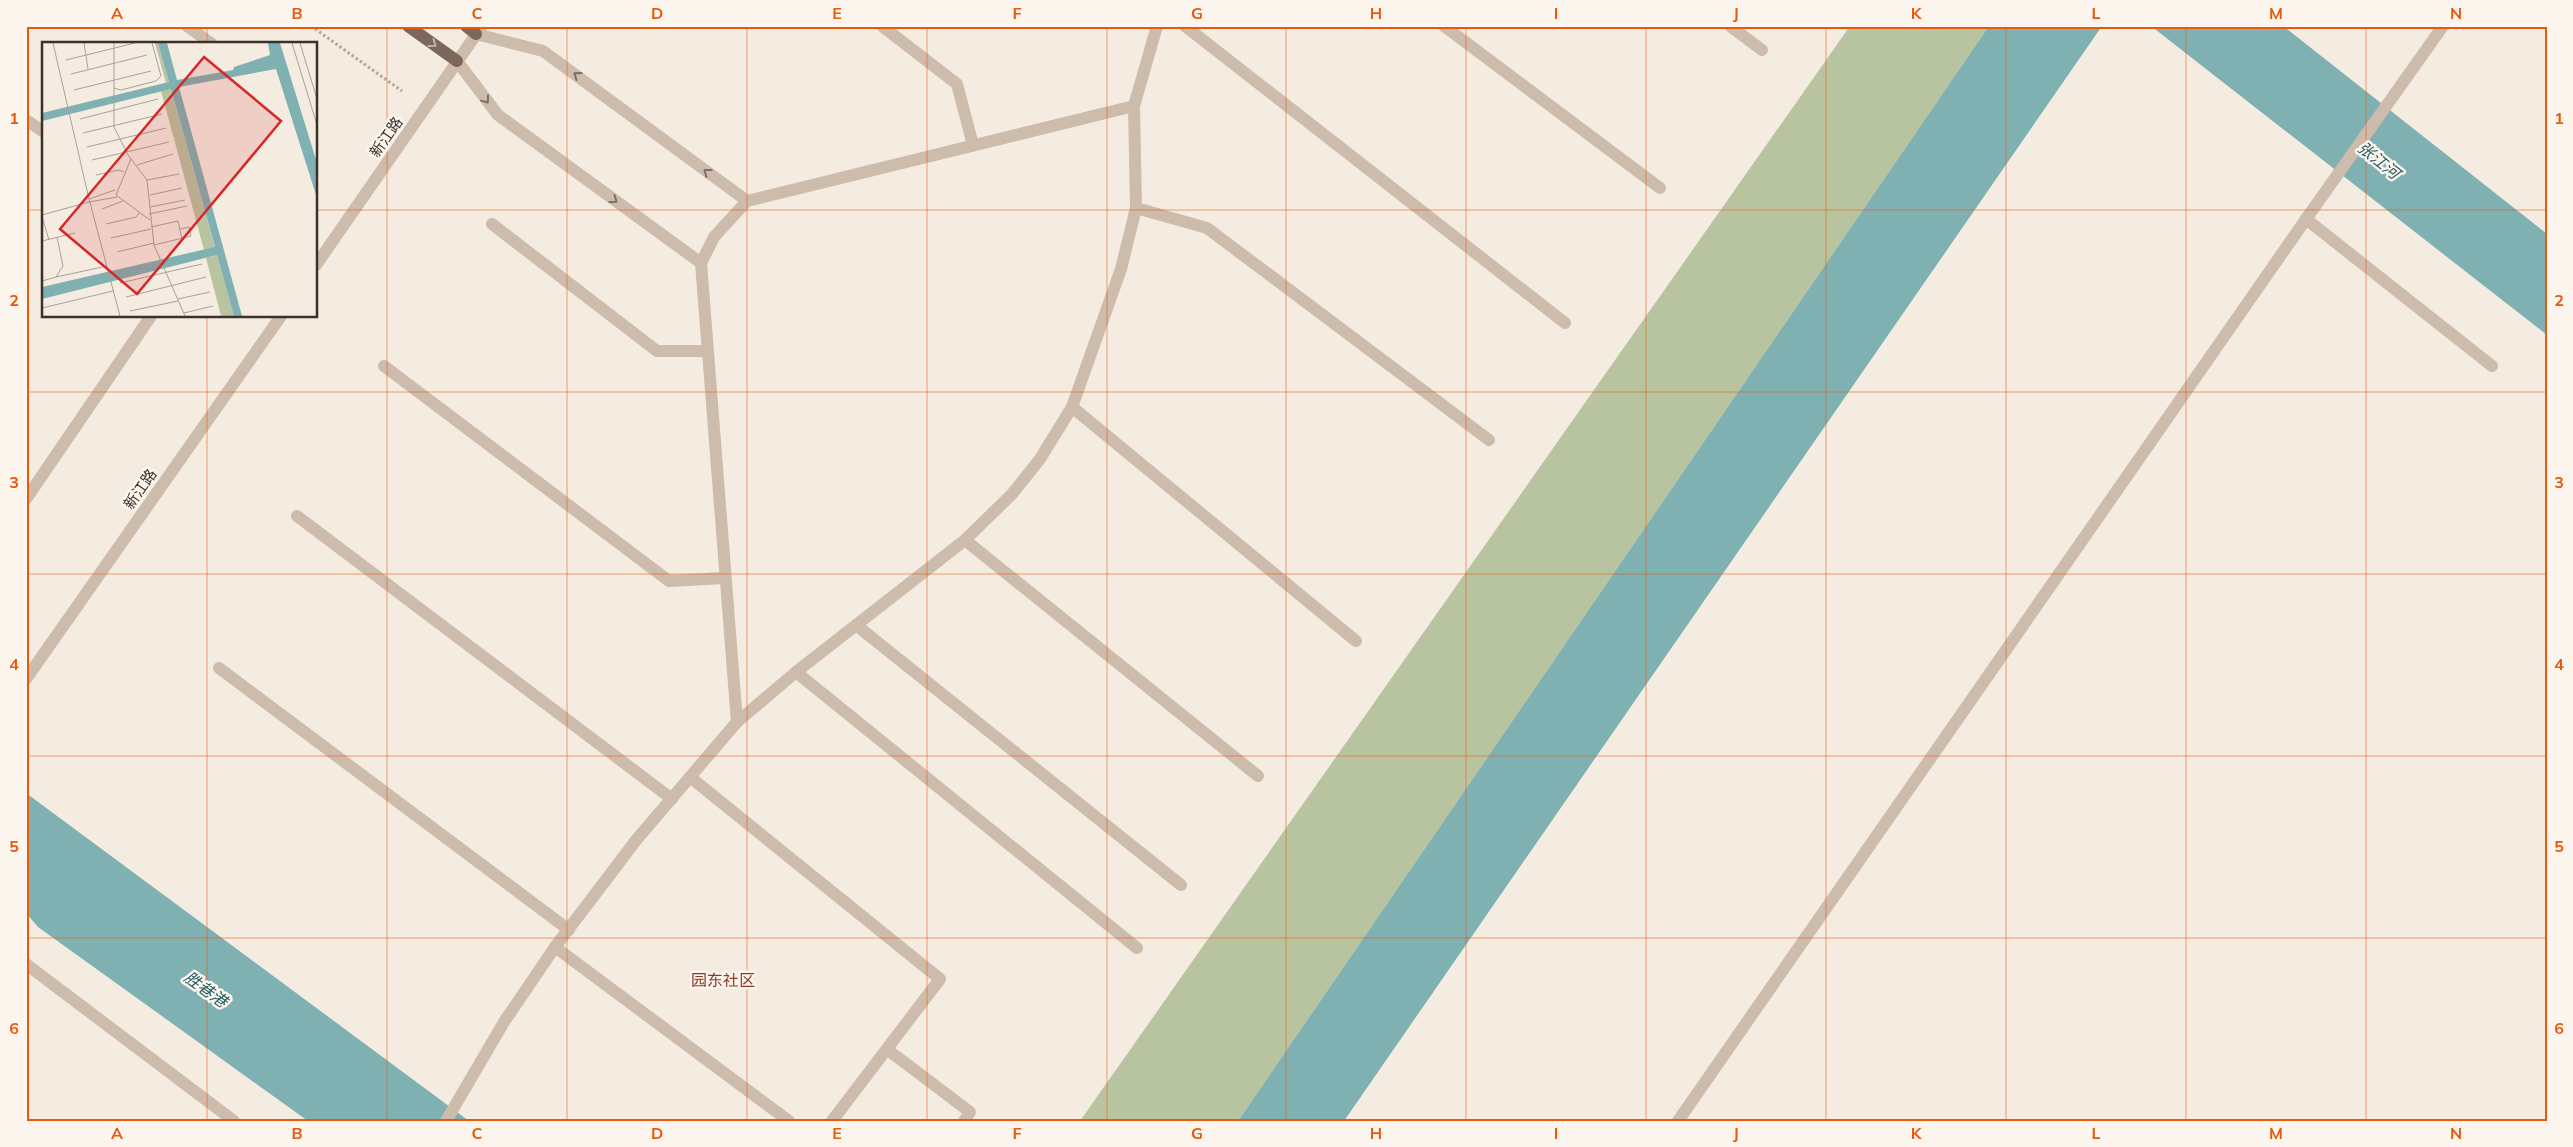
<svg xmlns="http://www.w3.org/2000/svg" width="2573" height="1147" font-family="Mulish,'Noto Sans SC',sans-serif">
<rect width="100%" height="100%" fill="#f4ebe1"/>
<path fill="#b8c4a0" d="M1850,26h139l-751,1095h-158z"/>
<g fill="#7fb0b2">
<path d="M1989,26h113l-758,1095h-106z"/>
<path d="M2151,26h132l264,208v101z"/>
<path d="M26,793l443,328h-161l-270,-194 -12,-14z"/>
</g>
<g fill="none" stroke-linecap="round" stroke-linejoin="round">
<path stroke="#b9a596" stroke-width="3" stroke-dasharray="2.5 2.5" stroke-linecap="butt" d="M311,26l91,65"/>
<g stroke="#cdbbac" stroke-width="12">
<path d="M187,26l25,18"/>
<path d="M882,26l75,58 16,61"/>
<path d="M1185,26l380,297"/>
<path d="M1444,26l216,162"/>
<path d="M1730,26l32,24"/>
<path d="M476,34l67,17 204,150"/>
<path d="M457,61l41,54 203,148"/>
<path d="M26,120l18,12"/>
<path d="M1136,208l71,20 282,212"/>
<path d="M2306,219l186,147"/>
<path d="M492,224l165,127h50"/>
<path d="M316,265l166,-239"/>
<path d="M384,366l285,215 56,-3"/>
<path d="M1072,407l284,234"/>
<path d="M26,499l125,-183"/>
<path d="M297,516l375,283"/>
<path d="M965,540l293,236"/>
<path d="M856,625l325,260"/>
<path d="M219,668l350,262"/>
<path d="M796,672l341,276"/>
<path d="M26,679l255,-363"/>
<path d="M737,722l-36,-459 13,-26 33,-36 387,-95"/>
<path d="M690,777l250,202 -108,142"/>
<path d="M555,947l234,174"/>
<path d="M26,964l208,157"/>
<path d="M888,1050l82,62 -6,9"/>
<path d="M446,1121l58,-99 51,-75 82,-108 100,-117 59,-50 169,-132 47,-46 28,-35 32,-52 49,-138 15,-61 -2,-102 23,-80"/>
<path d="M1678,1121l628,-902 137,-193"/>
</g>
<g stroke="#7d675c" stroke-width="12">
<path d="M408,26l49,35"/>
<path d="M466,26l10,8"/>
</g>
</g>
<defs><path id="oneway-chevron" d="M-2-3.5L2.5 0L-2 3.5" fill="none" stroke-width="1.6" stroke-linecap="round" stroke-linejoin="round" transform="scale(1.25)"/></defs>
<use stroke="#c2b5ac" href="#oneway-chevron" transform="translate(433 44) rotate(36)"/>
<g stroke="#7d6f65">
<use href="#oneway-chevron" transform="translate(577 75) rotate(-144)"/>
<use href="#oneway-chevron" transform="translate(486 100) rotate(53)"/>
<use href="#oneway-chevron" transform="translate(707 172) rotate(-143)"/>
<use href="#oneway-chevron" transform="translate(614 200) rotate(36)"/>
</g>
<path fill="none" stroke="#e8590c" stroke-width="1" stroke-opacity="0.55" d="M207,26v18M387,26v1095M567,26v1095M747,26v1095M927,26v1095M1107,26v1095M1286,26v1095M1466,26v1095M1646,26v1095M1826,26v1095M2006,26v1095M2186,26v1095M2366,26v1095M26,210h18M316,210h2231M207,316v805M26,392h2521M26,574h2521M26,756h2521M26,938h2521"/>
<g text-anchor="middle" dominant-baseline="central" stroke-width="5" stroke-linejoin="round" paint-order="stroke">
<g font-size="15" fill="#3b302b" stroke="#fbf5ee">
<text transform="translate(386 137) rotate(-55)">新江路</text>
<text transform="translate(140 489) rotate(-55)">新江路</text>
</g>
<g font-size="16" font-style="italic" fill="#1f5a5e" stroke="#fbf5ee">
<text transform="translate(2379 160) rotate(39)">张江河</text>
<text transform="translate(206 989) rotate(36)">胜巷港</text>
</g>
<g font-size="16" fill="#8c3b22" stroke="#fbf5ee">
<text x="723" y="980">园东社区</text>
</g>
</g>
<g transform="translate(42 42)">
<rect width="275" height="275" fill="#f4ebe1"/>
<path d="M113,1h3l11,39 -3,1zM129,47l44,159 -11,2 -43,-159zM175,213l17,61h-13l-15,-58z" fill="#b8c4a0"/>
<path d="M116,1h9l10,37 56,-10 1,-3 36,-12 -2,-12h12l37,120v35l-41,-129 -97,18 63,229h-8l-17,-61 -175,44v-12l173,-40 -44,-158 -129,32v-8l127,-31z" fill="#7fb0b2"/>
<path fill="none" stroke="#aaa098" stroke-width="1" d="M11,1l36,156 31,117M42,1l4,26M72,1v84l14,28 19,25 7,65 31,71M250,1l25,82M258,1l17,56M24,18l69,-17M29,32l76,-19M72,46l7,2 35,-9 5,-5 -9,-33M32,48l77,-19M38,77l78,-20M41,91l79,-19M45,105l79,-19M89,117l-15,36 34,25M50,118l77,-18M95,123l36,-11M54,133l23,-5 5,2M105,138l32,-6M108,153l32,-7M47,157l26,-9M47,160l28,-5M108,165l35,-7M60,167l21,-8M107,172l38,-8M0,173l47,-13M0,175l7,23M64,182l30,-7 3,-4M109,185l27,-6 4,18M69,196l40,-9M0,199l33,-8M112,203l37,-9 -2,-9 -9,2M75,210l37,-9M14,235l51,-11M0,239l14,-4 7,-11 -6,-29M78,241l82,-19M84,255l80,-20M136,257l32,-7M0,266l71,-17M88,269l48,-10M142,271l29,-7"/>
<path fill="#d62828" fill-opacity="0.15" stroke="#d62828" stroke-width="2.5" d="M162,15l77,64 -144,173 -77,-65z"/>
<rect width="275" height="275" fill="none" stroke="#3b302b" stroke-width="2.5"/>
</g>
<rect width="2573" height="1147" fill="none" stroke="#fbf5ee" stroke-width="55"/>
<rect x="28" y="28" width="2518" height="1092" fill="none" stroke="#e8590c" stroke-width="2"/>
<g font-size="16" text-anchor="middle" font-weight="bold" fill="#e8590c">
<text x="117" y="19">A</text>
<text x="297" y="19">B</text>
<text x="477" y="19">C</text>
<text x="657" y="19">D</text>
<text x="837" y="19">E</text>
<text x="1017" y="19">F</text>
<text x="1197" y="19">G</text>
<text x="1376" y="19">H</text>
<text x="1556" y="19">I</text>
<text x="1736" y="19">J</text>
<text x="1916" y="19">K</text>
<text x="2096" y="19">L</text>
<text x="2276" y="19">M</text>
<text x="2456" y="19">N</text>
<text x="14" y="124">1</text>
<text x="2559" y="124">1</text>
<text x="14" y="306">2</text>
<text x="2559" y="306">2</text>
<text x="14" y="488">3</text>
<text x="2559" y="488">3</text>
<text x="14" y="670">4</text>
<text x="2559" y="670">4</text>
<text x="14" y="852">5</text>
<text x="2559" y="852">5</text>
<text x="14" y="1034">6</text>
<text x="2559" y="1034">6</text>
<text x="117" y="1139">A</text>
<text x="297" y="1139">B</text>
<text x="477" y="1139">C</text>
<text x="657" y="1139">D</text>
<text x="837" y="1139">E</text>
<text x="1017" y="1139">F</text>
<text x="1197" y="1139">G</text>
<text x="1376" y="1139">H</text>
<text x="1556" y="1139">I</text>
<text x="1736" y="1139">J</text>
<text x="1916" y="1139">K</text>
<text x="2096" y="1139">L</text>
<text x="2276" y="1139">M</text>
<text x="2456" y="1139">N</text>
</g>
</svg>
